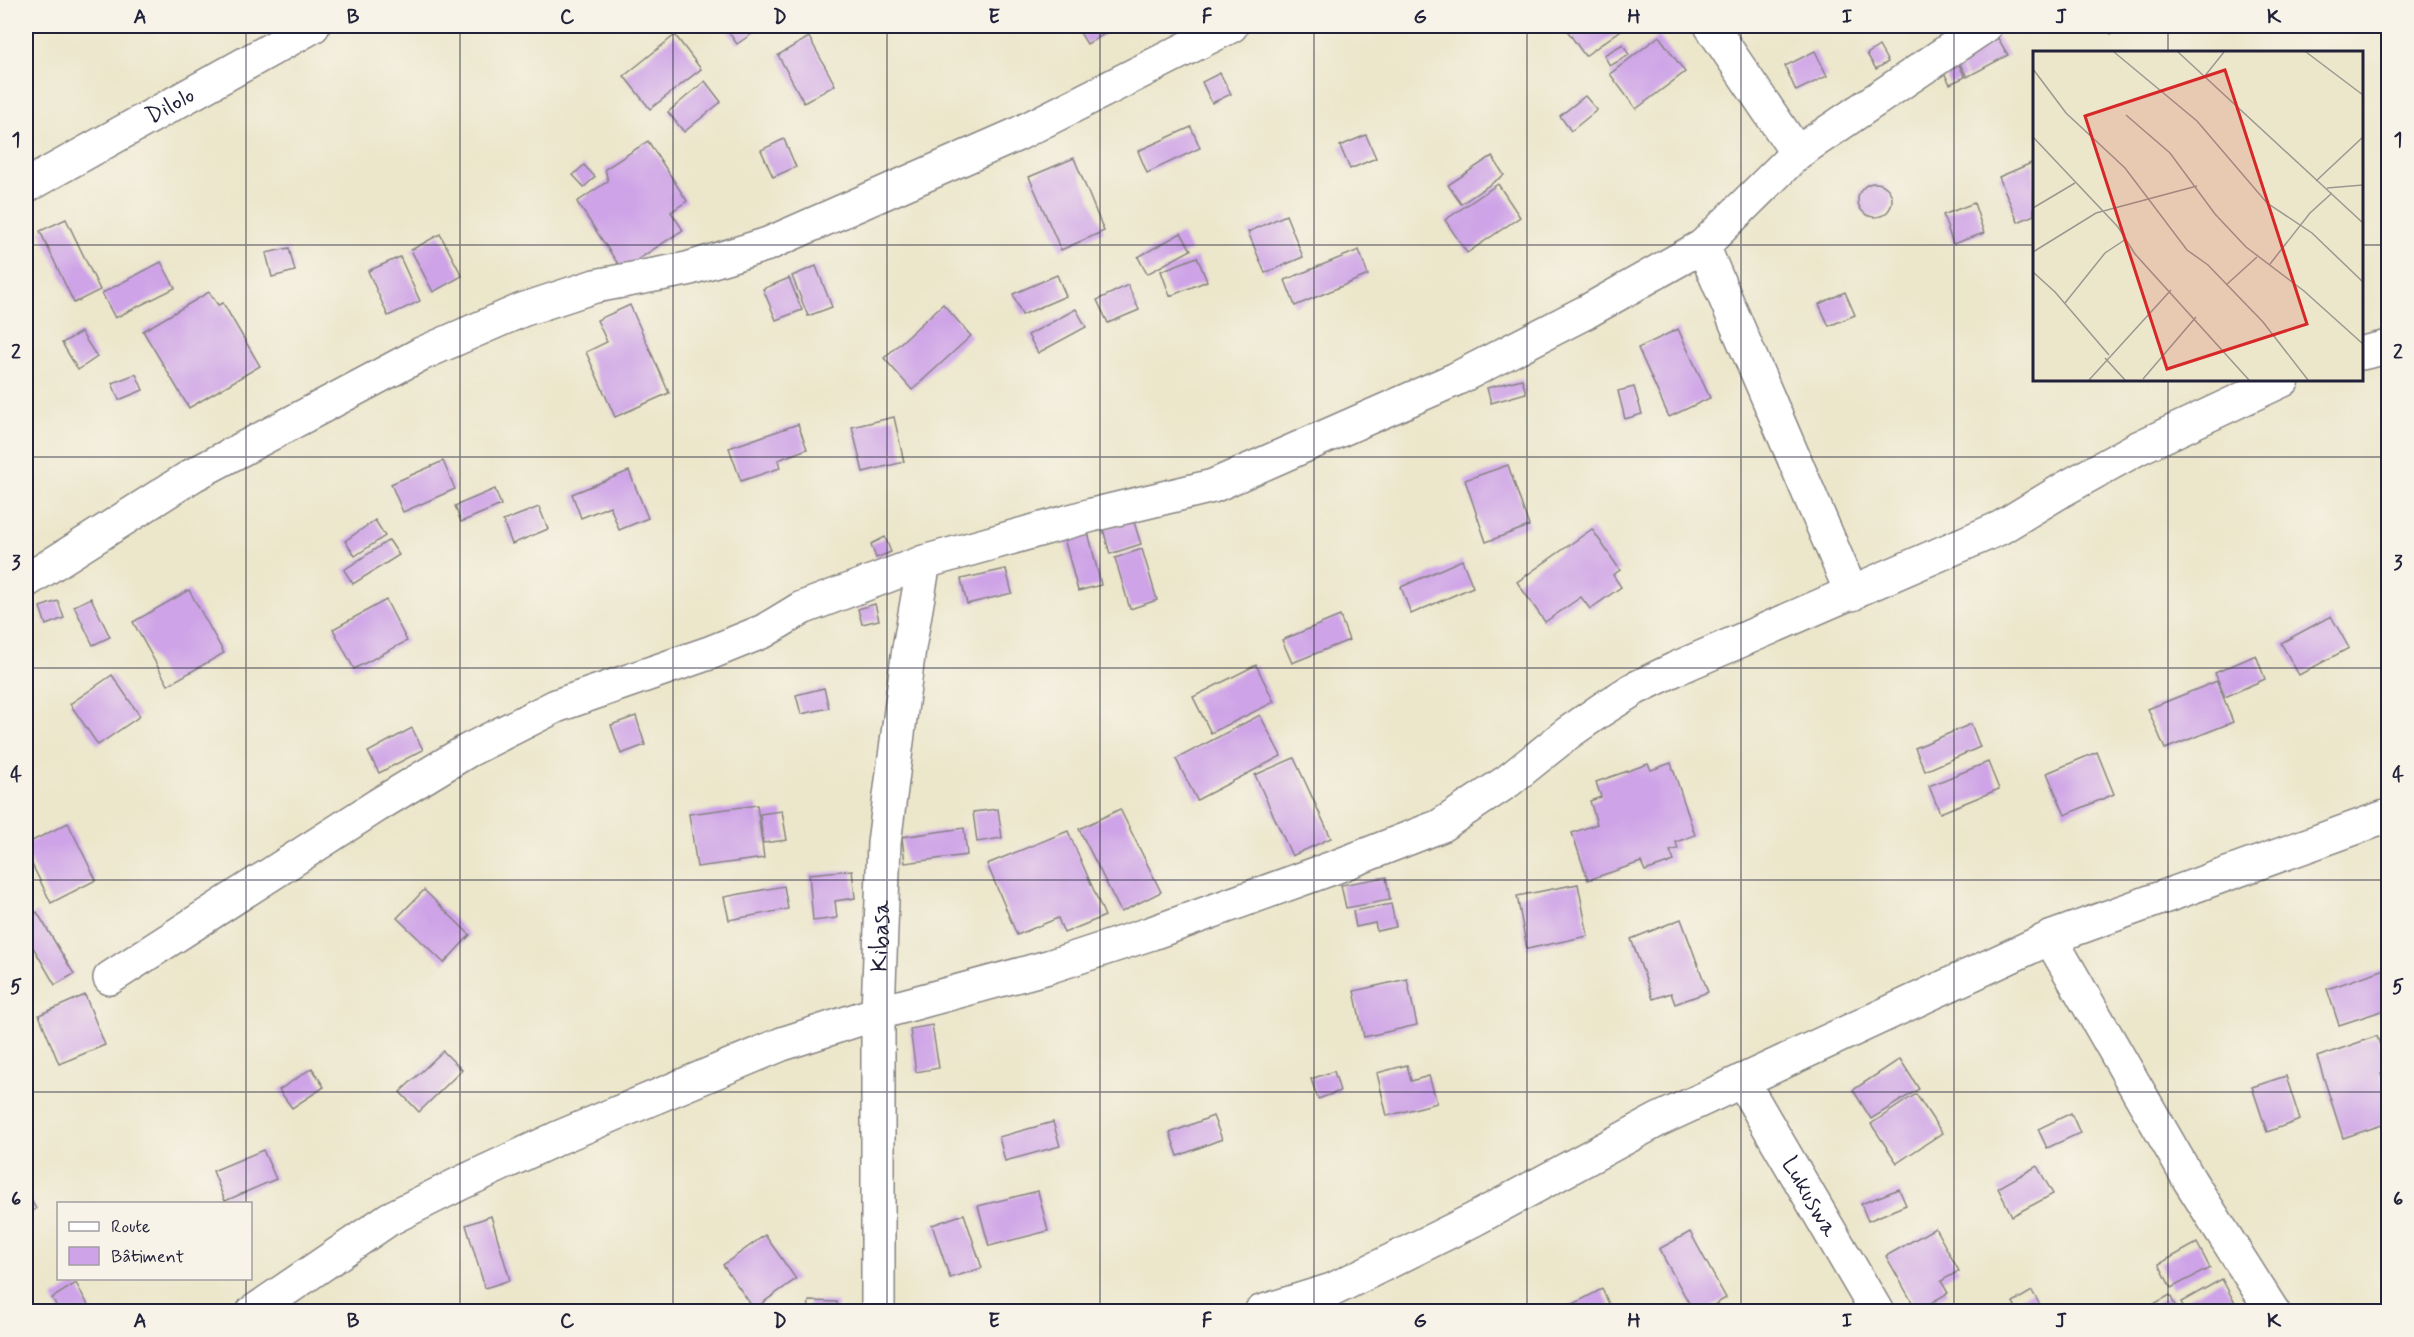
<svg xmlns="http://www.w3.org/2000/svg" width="2414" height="1337" font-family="Mynerve,sans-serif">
<rect width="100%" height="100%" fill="#f7f3e8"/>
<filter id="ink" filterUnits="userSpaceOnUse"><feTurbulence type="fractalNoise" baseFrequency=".0167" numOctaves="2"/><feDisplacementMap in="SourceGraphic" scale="12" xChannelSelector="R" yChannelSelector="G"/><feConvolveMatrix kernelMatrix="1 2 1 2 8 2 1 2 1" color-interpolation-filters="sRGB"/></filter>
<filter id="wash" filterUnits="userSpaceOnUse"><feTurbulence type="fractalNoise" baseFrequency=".008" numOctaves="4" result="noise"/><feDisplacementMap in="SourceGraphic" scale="24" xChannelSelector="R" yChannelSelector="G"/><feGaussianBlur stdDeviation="1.35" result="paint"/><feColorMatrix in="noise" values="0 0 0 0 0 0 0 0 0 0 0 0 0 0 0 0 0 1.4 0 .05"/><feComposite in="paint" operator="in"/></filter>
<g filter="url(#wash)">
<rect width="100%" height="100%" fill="#ece6cb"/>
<g id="blocks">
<g fill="#cea3e7">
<path d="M724,26h39l-26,18z"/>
<path d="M1076,26h43l-32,18z"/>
<path d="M1564,26h54l3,4 -36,26z"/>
<path d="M2108,26h25l-22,8z"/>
<path d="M675,35l26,34 -51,40 -26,-33z"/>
<path d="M1996,35l12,20 -41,22 -11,-21z"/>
<path d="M1659,36l26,36 -49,37 -26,-35z"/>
<path d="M809,37l26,48 -31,18 -26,-48z"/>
<path d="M1623,44l6,11 -19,11 -6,-11z"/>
<path d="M1879,46l9,16 -12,7 -9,-15z"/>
<path d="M1815,51l12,25 -31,15 -11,-25z"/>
<path d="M1956,59l9,18 -15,7 -9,-17z"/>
<path d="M1220,73l11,21 -19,9 -10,-21z"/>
<path d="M705,81l16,21 -37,30 -16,-20z"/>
<path d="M1585,96l12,14 -26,21 -11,-15z"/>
<path d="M1191,127l9,21 -53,25 -9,-22z"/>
<path d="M1366,135l10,23 -26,11 -10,-23z"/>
<path d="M784,139l12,28 -23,10 -12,-27z"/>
<path d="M648,141l39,60 -16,11 12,18 -61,40 -45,-68 31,-21 -3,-12z"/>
<path d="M1492,156l12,19 -43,29 -13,-19z"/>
<path d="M1074,158l30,73 -43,19 -32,-73z"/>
<path d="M2034,162v53l-16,7 -19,-45z"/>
<path d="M584,165l11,12 -11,10 -11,-12z"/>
<circle cx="1875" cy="200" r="17"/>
<path d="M1498,184l22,33 -53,36 -22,-33z"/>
<path d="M1974,203l10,30 -31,11 -10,-29z"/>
<path d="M1286,215l17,42 -38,16 -17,-41z"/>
<path d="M66,219l34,71 -26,13 -34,-72z"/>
<path d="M1181,233l10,17 -44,24 -9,-17z"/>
<path d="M440,234l22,42 -29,16 -22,-42z"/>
<path d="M289,248l6,23 -23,6 -6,-24z"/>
<path d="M1359,250l9,25 -73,31 -10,-26z"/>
<path d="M400,257l20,44 -32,15 -20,-45z"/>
<path d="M1197,257l10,24 -37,15 -9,-25z"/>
<path d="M161,262l14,26 -60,30 -13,-25z"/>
<path d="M816,266l16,41 -24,9 -16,-40z"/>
<path d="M1057,275l9,21 -44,19 -9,-21z"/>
<path d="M789,278l13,32 -26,10 -13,-31z"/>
<path d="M1128,285l11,25 -31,13 -11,-23z"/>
<path d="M209,292l9,13 5,-2 37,63 -71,42 -46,-77z"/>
<path d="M1845,292l10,23 -26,11 -10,-22z"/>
<path d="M943,304l28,32 -59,54 -28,-32z"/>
<path d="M630,305l39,88 -54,24 -29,-65 21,-10 -10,-22z"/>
<path d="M1076,309l10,18 -48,26 -10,-18z"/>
<path d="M1678,329l32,69 -41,19 -31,-69z"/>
<path d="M81,332l16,25 -19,13 -16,-27z"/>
<path d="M136,374l7,16 -24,10 -7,-17z"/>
<path d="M1522,379l4,14 -35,10 -4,-15z"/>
<path d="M1634,387l8,27 -17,5 -7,-28z"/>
<path d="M894,417l10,45 -41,10 -11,-45z"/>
<path d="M798,424l9,25 -29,11 2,8 -39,13 -12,-33z"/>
<path d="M443,461l12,28 -52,23 -12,-28z"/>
<path d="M1508,465l21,61 -43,16 -21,-62z"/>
<path d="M629,471l19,47 -29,12 -9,-24 -29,12 -9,-24z"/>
<path d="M495,489l6,16 -40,17 -6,-16z"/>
<path d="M539,507l9,22 -36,15 -9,-23z"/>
<path d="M1133,519l8,25 -31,10 -7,-25z"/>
<path d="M375,520l10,16 -30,20 -10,-15z"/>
<path d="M1592,529l28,41 -7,5 8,12 -31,22 -9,-12 -36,25 -28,-40z"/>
<path d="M1088,532l13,53 -23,6 -14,-53z"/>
<path d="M885,537l6,15 -15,6 -5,-14z"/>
<path d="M389,540l10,15 -46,29 -9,-14z"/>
<path d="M1142,549l15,51 -27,9 -15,-51z"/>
<path d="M1462,560l11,27 -62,27 -10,-27z"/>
<path d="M1006,569l6,24 -45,11 -6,-25z"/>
<path d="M189,590l35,63 -56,32 -35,-63z"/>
<path d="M91,598l19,39 -17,8 -19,-39z"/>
<path d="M386,600l21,41 -53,28 -21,-40z"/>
<path d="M58,601l6,17 -18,7 -6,-18z"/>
<path d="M875,604l4,16 -17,4 -4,-15z"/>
<path d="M1340,616l9,24 -57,23 -10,-23z"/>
<path d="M2331,616l18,32 -50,27 -18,-32z"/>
<path d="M2256,655l9,24 -40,18 -10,-24z"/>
<path d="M1256,665l18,37 -63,31 -18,-36z"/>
<path d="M112,675l28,41 -42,29 -28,-41z"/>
<path d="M2217,681l16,41 -68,27 -17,-40z"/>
<path d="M824,688l5,20 -28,6 -5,-19z"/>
<path d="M1260,715l21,41 -84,44 -21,-41z"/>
<path d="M636,716l9,29 -24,9 -10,-29z"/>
<path d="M1971,724l9,23 -55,24 -10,-23z"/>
<path d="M412,728l11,22 -44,23 -11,-21z"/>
<path d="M2097,752l17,42 -49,21 -18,-42z"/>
<path d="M1294,758l37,80 -39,18 -37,-81z"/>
<path d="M1988,762l11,27 -59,24 -11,-27z"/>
<path d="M1671,763l24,72 -19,7 2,7 -8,2 4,10 -29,10 -4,-9 -53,18 -16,-47 25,-9 -7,-23 11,-4 -5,-15 52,-18 3,6z"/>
<path d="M757,805l7,53 -67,9 -8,-53z"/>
<path d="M998,809l4,29 -25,4 -4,-30z"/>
<path d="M1120,809l41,83 -40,20 -42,-83z"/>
<path d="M782,811l5,29 -24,3 -3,-29z"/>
<path d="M68,823l28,57 -45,23 -25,-51v-8z"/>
<path d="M964,828l3,27 -62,8 -3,-26z"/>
<path d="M1068,831l37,85 -41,17 -6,-15 -41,17 -30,-71z"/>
<path d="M852,870l3,28 -20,3 2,17 -24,3 -4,-47z"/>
<path d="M1386,877l4,23 -44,8 -5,-23z"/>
<path d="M1578,884l10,52 -61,13 -10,-53z"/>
<path d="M784,886l4,23 -59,11 -5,-23z"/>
<path d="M424,890l46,45 -26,28 -47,-45z"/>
<path d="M1391,904l5,23 -19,4 -2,-8 -19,4 -3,-16z"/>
<path d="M37,912l37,62 -19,11 -22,-38 -7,4v-32z"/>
<path d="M1681,919l27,73 -33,12 -4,-11 -18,6 -22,-60z"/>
<path d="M2388,968v41l-49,16 -12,-36z"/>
<path d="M1407,979l10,46 -53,12 -10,-46z"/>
<path d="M85,995l20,50 -46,19 -20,-49z"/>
<path d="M932,1025l7,43 -23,4 -6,-43z"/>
<path d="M2377,1036l11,35 -7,3 7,23v26l-45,15 -26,-81z"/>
<path d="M443,1051l19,19 -43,42 -19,-20z"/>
<path d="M1900,1059l19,30 -48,30 -18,-29z"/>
<path d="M1407,1065l4,16 18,-5 8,27 -50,13 -10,-43z"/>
<path d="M312,1068l12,19 -32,21 -13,-18z"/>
<path d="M1334,1071l6,20 -22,8 -7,-20z"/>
<path d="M2286,1076l14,44 -33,12 -15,-45z"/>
<path d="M1916,1094l26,39 -45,30 -26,-39z"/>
<path d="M2071,1113l9,20 -33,15 -9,-19z"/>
<path d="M1213,1116l9,23 -44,17 -8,-23z"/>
<path d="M1053,1122l7,24 -55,15 -6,-24z"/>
<path d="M263,1150l13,29 -51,22 -12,-30z"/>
<path d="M2037,1166l16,28 -41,22 -14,-28z"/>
<path d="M1899,1189l7,16 -38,16 -7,-17z"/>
<path d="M26,1191l10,18 -10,6z"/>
<path d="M1038,1191l10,40 -59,15 -11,-40z"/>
<path d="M964,1214l18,54 -32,10 -18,-53z"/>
<path d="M491,1216l19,64 -25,8 -19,-63z"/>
<path d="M1935,1228l24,43 -18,10 7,12 -31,18 -31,-55z"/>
<path d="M1690,1232l36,66 -24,14h-8l-35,-63z"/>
<path d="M765,1235l31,44 -42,30 -31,-44z"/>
<path d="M2197,1243l13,25 -39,20 -12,-24z"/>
<path d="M2222,1279l16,30 -5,3h-47l-5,-10z"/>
<path d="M76,1283l16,29h-32l-8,-14z"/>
<path d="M1602,1289l11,23h-55z"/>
<path d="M2032,1291l12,21h-26l-5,-10z"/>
<path d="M2170,1295l8,17h-25l-3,-6z"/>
<path d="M809,1301l28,1v10h-29z"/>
</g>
</g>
</g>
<g filter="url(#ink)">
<use href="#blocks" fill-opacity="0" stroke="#878483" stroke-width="1.5"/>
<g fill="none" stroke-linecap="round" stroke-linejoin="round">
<defs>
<g id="minor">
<path d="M1711,26l86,127"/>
<path id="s1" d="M26,186l287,-160"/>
<path d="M1703,246l149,348"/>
<path d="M2362,353l26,-6"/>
<path d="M26,581l167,-106 228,-121 101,-44 73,-24 92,-17 81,-25 248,-109 215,-109"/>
<path d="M2050,938l140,243 83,131"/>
<path d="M110,978l268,-173 89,-54 89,-45 156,-54 52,-21 38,-23 122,-46 168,-47 121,-29 243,-107 130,-67 117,-66 94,-93 188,-127"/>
<path id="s2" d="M1742,1081l135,231"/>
<path d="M253,1312l136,-93 72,-36 99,-46 222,-93 96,-31 170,-46 104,-34 183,-66 105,-41 68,-45 60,-48 33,-23 33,-21 41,-20 325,-141 64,-39 74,-41 145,-68"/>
<path id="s3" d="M878,1312v-299l6,-170 25,-195 15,-86"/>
<path d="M1261,1312l71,-22 141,-70 185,-100 392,-182 338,-122"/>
</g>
</defs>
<use href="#minor" stroke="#878483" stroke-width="36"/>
<use href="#minor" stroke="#fff" stroke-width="33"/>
</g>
</g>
<path fill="none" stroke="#22223b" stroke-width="1.5" stroke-opacity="0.55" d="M246,26v1178M460,26v1286M673,26v1286M887,26v1286M1100,26v1286M1314,26v1286M1527,26v1286M1741,26v1286M1954,26v1286M2168,26v26M26,245h2008M2362,245h26M2168,380v932M26,457h2362M26,668h2362M26,880h2362M26,1092h2362M246,1278v34"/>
<g text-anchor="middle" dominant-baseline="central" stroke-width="4.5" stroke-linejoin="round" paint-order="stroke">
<g font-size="24" fill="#22223b" stroke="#f7f3e8">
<text stroke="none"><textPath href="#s1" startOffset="165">Dilolo</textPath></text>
<text stroke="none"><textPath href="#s3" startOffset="376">Kibasa</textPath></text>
<text stroke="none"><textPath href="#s2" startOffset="134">Lukuswa</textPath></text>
</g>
</g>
<g transform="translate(2033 51)">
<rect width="330" height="330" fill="#ece6cb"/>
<path fill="none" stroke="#9b9891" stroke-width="1.5" d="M81,1l83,69 70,82 45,30 51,49M145,1l185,171M273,1l57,43M0,18l33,44 59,55 62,82 21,15 55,57 45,58M171,26l20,-25M93,64l44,38 45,61 31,33 58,44 59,53M0,86l85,90 17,27 114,126M283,130l47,-44M294,137l36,-3M0,157l42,-25M0,201l63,-39 101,-27M237,213l40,-51 22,-20M0,221l22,20 54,63M193,234l31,-28M32,252l40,-50 21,-14M72,307l20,22M110,328l53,-62M56,329l82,-90"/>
<path fill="#d62828" fill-opacity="0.15" stroke="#d62828" stroke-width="3" d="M192,19l82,254 -140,45 -82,-253z"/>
<rect width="330" height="330" fill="none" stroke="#22223b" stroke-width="3"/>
</g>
<rect width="2414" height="1337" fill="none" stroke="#f7f3e8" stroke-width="66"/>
<rect x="57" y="1202" width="195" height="78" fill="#f7f3e8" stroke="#a29fa3" stroke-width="1.5"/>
<rect x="69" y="1222" width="30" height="9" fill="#ffffff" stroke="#a29fa3" stroke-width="1.5"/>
<text x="111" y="1232" font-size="18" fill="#22223b">Route</text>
<rect x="69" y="1247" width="30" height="18" fill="#cea3e7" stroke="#a29fa3" stroke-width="1.5"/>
<text x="111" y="1262" font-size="18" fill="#22223b">Bâtiment</text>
<rect x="33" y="33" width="2348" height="1271" fill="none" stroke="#22223b" stroke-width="2"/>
<g font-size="20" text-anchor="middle" font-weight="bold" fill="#22223b">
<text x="140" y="23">A</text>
<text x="353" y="23">B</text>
<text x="567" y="23">C</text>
<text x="780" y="23">D</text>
<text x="994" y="23">E</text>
<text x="1207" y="23">F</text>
<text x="1420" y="23">G</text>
<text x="1634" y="23">H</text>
<text x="1847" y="23">I</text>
<text x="2061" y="23">J</text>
<text x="2274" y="23">K</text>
<text x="16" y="146">1</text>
<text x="2398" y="146">1</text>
<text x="16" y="358">2</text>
<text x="2398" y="358">2</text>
<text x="16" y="569">3</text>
<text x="2398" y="569">3</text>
<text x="16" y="781">4</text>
<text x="2398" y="781">4</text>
<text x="16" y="993">5</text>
<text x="2398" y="993">5</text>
<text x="16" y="1205">6</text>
<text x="2398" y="1205">6</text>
<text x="140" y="1327">A</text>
<text x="353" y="1327">B</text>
<text x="567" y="1327">C</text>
<text x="780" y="1327">D</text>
<text x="994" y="1327">E</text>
<text x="1207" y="1327">F</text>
<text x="1420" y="1327">G</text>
<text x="1634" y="1327">H</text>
<text x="1847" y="1327">I</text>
<text x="2061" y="1327">J</text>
<text x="2274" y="1327">K</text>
</g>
</svg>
